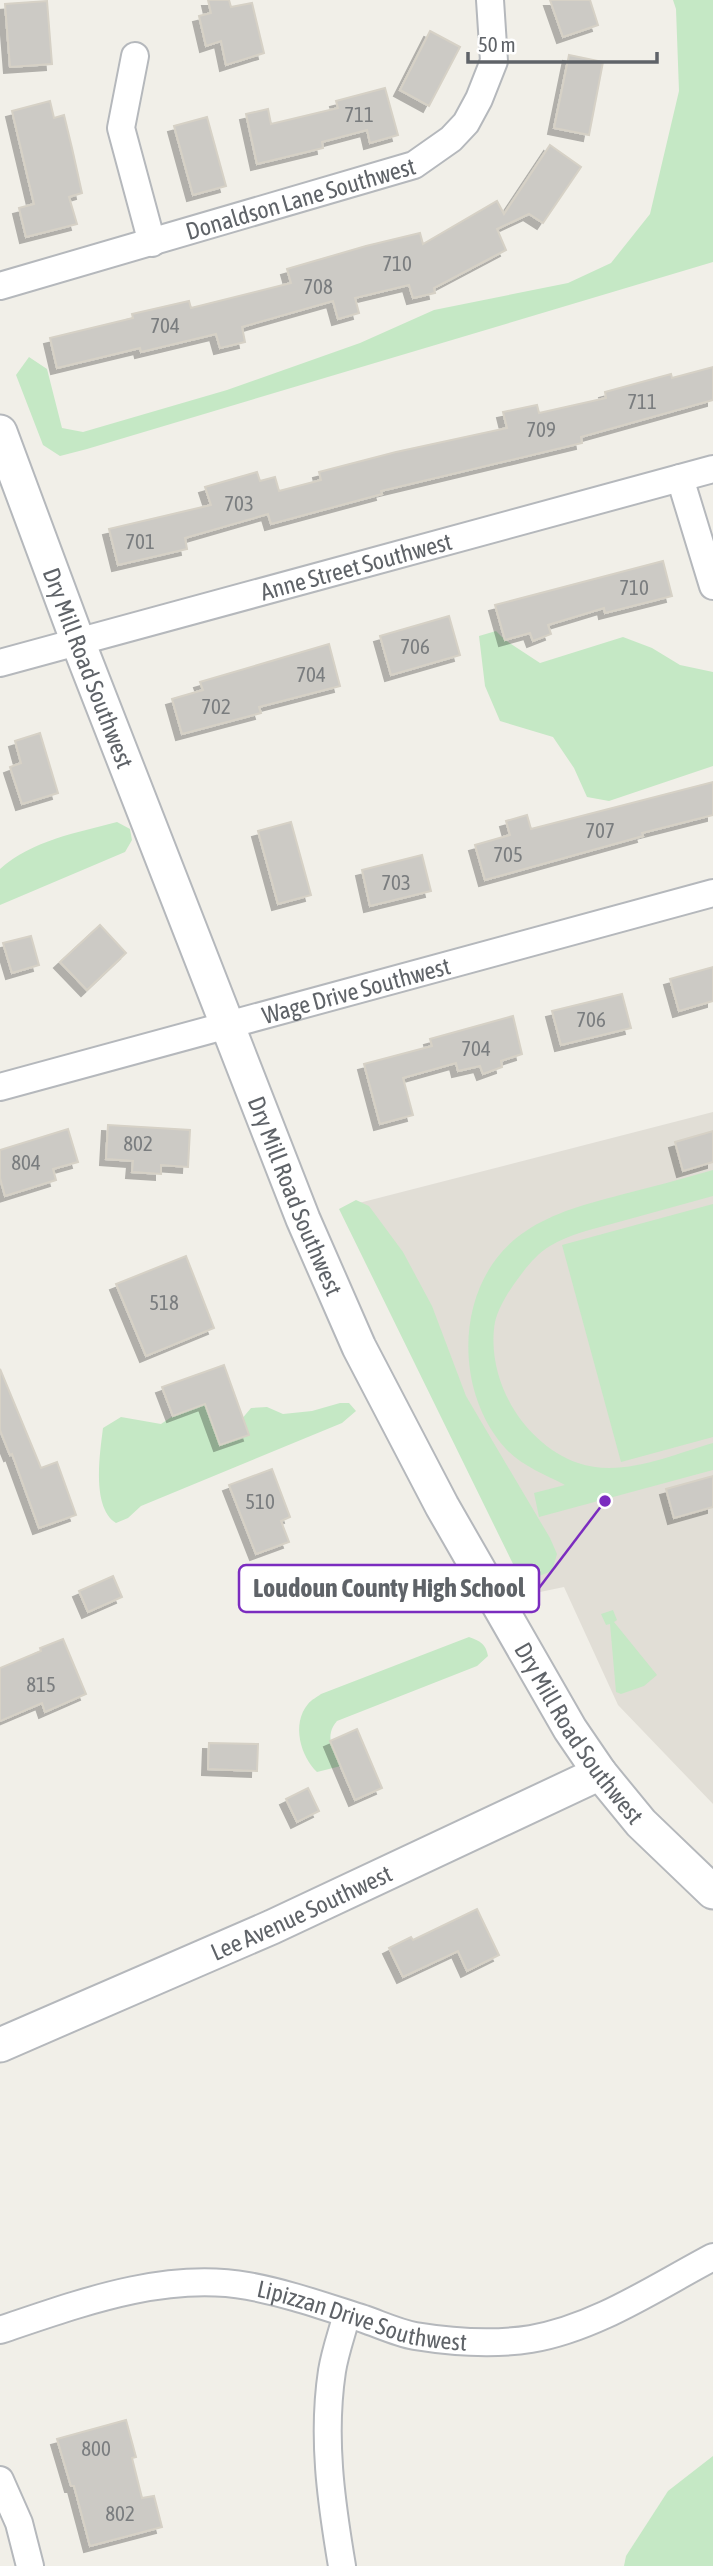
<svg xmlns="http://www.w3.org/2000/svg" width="713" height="2566" font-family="'Asap Condensed',sans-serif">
<defs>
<filter id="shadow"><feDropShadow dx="-6" dy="6" stdDeviation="0" flood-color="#0004"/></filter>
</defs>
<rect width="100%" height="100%" fill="#f1efe8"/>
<path fill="#e1ded6" d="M713,1112v692l-95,-99 -54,-118 -24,5 -185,-388z"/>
<g fill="#c5e8c5">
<path d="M673,0h40v262l-626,187 -27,7 -17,-11 -27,-70 13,-18 18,12 15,59 21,4 144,-42 133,-47 74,-33 134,-27 43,-20 39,-49 29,-123 -3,-82z"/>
<path d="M496,631l9,9 35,23 83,-26 29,11 28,17 33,7v94l-104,35 -22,-4 -13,-29 -21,-31 -53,-16 -15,-35 -6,-50z"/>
<path d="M117,822l13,7 2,11 -7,12 -125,53v-36c33,-29 76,-36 117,-47z"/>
<path d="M713,1170v26c-33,9 -65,18 -98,27 -22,6 -45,11 -65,23 -12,7 -22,19 -30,30 -10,13 -21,30 -25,46 -10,58 29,122 83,141 44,15 93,-8 135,-20v27l-174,47 -5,-24 31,-8c-21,-11 -43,-19 -59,-36 -55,-60 -51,-172 20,-218 28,-19 61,-27 94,-36 31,-8 62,-16 93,-25z"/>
<path d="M356,1200l13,6 34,46 29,54 34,90 84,142 7,16 -5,17 -23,9 -13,-10 -177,-361z"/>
<path d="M713,1204v233l-92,25 -59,-217z"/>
<path d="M340,1403h9l7,8 -14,12 -201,83 -13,12 -12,5c-25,-16 -16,-70 -13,-95l18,-11 40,7 12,-8 32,-12 15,41 31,-37 16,-1 16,7 29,-3z"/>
<path d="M613,1610l4,10 -3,2 43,53 -13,11 -23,8 -5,-2 -6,-68 -4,1 -5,-11z"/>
<path d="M469,1637c11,4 17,7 19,19l-11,10 -140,55c-13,15 -4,28 4,45l-24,6c-16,-15 -26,-48 -9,-68 3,-4 9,-7 13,-10z"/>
<path d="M713,2456v110h-89l2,-10 42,-65z"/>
</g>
<g fill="#cccac5" stroke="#d6d1c6" stroke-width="2" filter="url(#shadow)">
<path d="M208,0h21l2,7 21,-4 12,50 -38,12 -5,-24 -15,5 -7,-30 12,-3z"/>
<path d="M550,0h40l8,25 -35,12z"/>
<path d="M47,1l5,63 -42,3 -5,-63z"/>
<path d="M430,31l30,16 -31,59 -29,-16z"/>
<path d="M569,55l34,7 -14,73 -35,-7z"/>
<path d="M385,88l13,47 -28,8 -3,-13 -45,12 1,6 -66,16 -11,-50 22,-5 3,15 67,-16 -2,-7z"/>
<path d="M50,101l4,17 10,-3 8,33 10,45 -13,4 8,27 -51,13 -7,-29 15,-4 -22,-93z"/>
<path d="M207,117l19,69 -33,9 -19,-69z"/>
<path d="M550,145l31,22 -38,56 -14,-9 -32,15 9,21 -72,38 1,5 -22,5 -4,-13 -54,13 4,15 -21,6 -5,-18 -91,26 3,15 -25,6 -4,-14 -75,18 -1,-4 -83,20 -7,-30 83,-20 -1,-4 57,-13 2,7 100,-25 -4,-14 79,-23 54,-13 3,11 74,-43 7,13z"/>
<path d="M713,367v33l-132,37 1,6 -201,48 1,3 -111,30 -3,-10 -83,24 2,11 -69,16 -9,-36 102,-24 -6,-18 52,-15 3,9 15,-4 4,14 42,-11 -2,-8 77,-20 111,-24 -4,-16 34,-7 2,8 67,-15 -1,-6 66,-18 1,4z"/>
<path d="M663,561l9,35 -67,17 -1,-5 -56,17 3,9 -18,7 -3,-8 -25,7 -10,-35z"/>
<path d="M449,616l11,39 -69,20 -11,-39z"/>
<path d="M329,644l11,42 -81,21 2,6 -79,21 -10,-35 31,-9 -3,-8z"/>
<path d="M40,733l18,60 -36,11 -12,-37 11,-4 -6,-22z"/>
<path d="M713,782v33l-71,18 1,3 -158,44 -10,-35 35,-10 -4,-14 21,-6 4,14z"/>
<path d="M291,822l20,73 -33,9 -20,-73z"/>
<path d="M422,855l9,36 -61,15 -8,-36z"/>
<path d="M100,925l26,28 -39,37 -27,-28z"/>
<path d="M31,936l8,29 -27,8 -9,-30z"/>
<path d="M713,967v34l-34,10 -9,-32z"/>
<path d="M622,994l9,34 -70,17 -9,-34z"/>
<path d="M513,1016l9,38 -21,7 1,6 -19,7 -3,-8 -22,5 -2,-8 -53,15 10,37 -33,9 -16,-60 68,-18 -2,-7z"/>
<path d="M108,1125l82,5 -2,37 -27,-2v9l-29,-2 1,-11 -27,-2z"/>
<path d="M68,1129l10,33 -25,7 3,11 -51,16 -5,-18v-28z"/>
<path d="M713,1131v31l-30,9 -8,-29z"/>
<path d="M186,1256l28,72 -68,28 -30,-72z"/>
<path d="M224,1365l25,70 -29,10 -15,-41 -32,12 -11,-29z"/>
<path d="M0,1369l41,99 16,-6 19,53 -37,13 -27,-74 -2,1 -10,-25z"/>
<path d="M272,1469l18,48 -9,4 8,21 -33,12 -27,-69z"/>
<path d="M713,1476v31l-39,11 -8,-29z"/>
<path d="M113,1576l9,21 -34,15 -9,-21z"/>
<path d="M63,1639l23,55 -41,18 -3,-9 -42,18v-53l41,-17 -1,-3z"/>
<path d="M357,1729l25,59 -27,12 -25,-59z"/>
<path d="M209,1743l49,1 -1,27 -49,-2z"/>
<path d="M308,1788l11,23 -22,11 -11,-23z"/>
<path d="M477,1909l22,46 -32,16 -9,-20 -55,26 -14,-29 22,-11 2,3z"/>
<path d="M126,2420l10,37 -4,1 10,40 12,-2 8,31 -72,19 -16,-60h-3l-14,-47z"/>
</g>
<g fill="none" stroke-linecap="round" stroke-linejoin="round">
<defs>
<g id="minor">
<path d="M135,56l-14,72 31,115"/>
<path id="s1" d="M0,286l414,-121 37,-26 15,-16 13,-24 15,-38 -4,-61"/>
<path d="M680,478l33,108"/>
<path id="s2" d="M0,663l713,-194"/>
<path id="s3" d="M0,1087l713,-194"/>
<path id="s4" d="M0,2330c78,-26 164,-59 248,-44 39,7 78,21 116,33 17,6 34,14 51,17 37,6 78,9 116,3 65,-11 125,-52 182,-82"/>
<path d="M0,2480l19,43 11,43"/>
<path d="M342,2566c-11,-65 -20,-129 -10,-195 3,-19 10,-38 15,-57"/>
</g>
<g id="tertiary">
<path id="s5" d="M0,432l78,210 225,577 56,128 83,159 128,223 30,44 41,50 72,69"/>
<path id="s6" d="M0,2045l272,-118 328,-154"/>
</g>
</defs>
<use href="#minor" stroke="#b5b8bc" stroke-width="30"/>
<use href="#tertiary" stroke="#b5b8bc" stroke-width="37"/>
<use href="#minor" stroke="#fff" stroke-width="26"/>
<use href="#tertiary" stroke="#fff" stroke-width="33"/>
</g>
<g text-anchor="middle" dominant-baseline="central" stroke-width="6" stroke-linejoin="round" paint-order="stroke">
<g font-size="21" fill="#7a7d7f">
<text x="359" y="114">711</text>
<text x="397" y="263">710</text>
<text x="318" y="286">708</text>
<text x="165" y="325">704</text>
<text x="642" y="401">711</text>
<text x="541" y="429">709</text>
<text x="239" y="503">703</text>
<text x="140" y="541">701</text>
<text x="634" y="587">710</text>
<text x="415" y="646">706</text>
<text x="311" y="674">704</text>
<text x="216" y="706">702</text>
<text x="600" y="830">707</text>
<text x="508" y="854">705</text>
<text x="396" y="882">703</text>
<text x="591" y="1019">706</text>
<text x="476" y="1048">704</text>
<text x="138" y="1143">802</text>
<text x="26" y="1162">804</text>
<text x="164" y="1302">518</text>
<text x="260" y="1501">510</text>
<text x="41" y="1684">815</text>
<text x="96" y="2448">800</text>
<text x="120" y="2513">802</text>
</g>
<g font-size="24" fill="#5f6368" stroke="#fff">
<text stroke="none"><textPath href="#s1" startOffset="313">Donaldson Lane Southwest</textPath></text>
<text stroke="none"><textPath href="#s2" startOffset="369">Anne Street Southwest</textPath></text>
<text stroke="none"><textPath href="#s5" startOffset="252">Dry Mill Road Southwest</textPath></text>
<text stroke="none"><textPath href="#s3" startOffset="369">Wage Drive Southwest</textPath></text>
<text stroke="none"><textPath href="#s5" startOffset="819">Dry Mill Road Southwest</textPath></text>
<text stroke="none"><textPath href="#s5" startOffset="1428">Dry Mill Road Southwest</textPath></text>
<text stroke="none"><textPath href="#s6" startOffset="329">Lee Avenue Southwest</textPath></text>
<text stroke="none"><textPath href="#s4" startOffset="373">Lipizzan Drive Southwest</textPath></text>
</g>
</g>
<path fill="none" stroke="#7b2cbf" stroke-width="2.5" d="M605 1501L539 1588"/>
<circle fill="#7b2cbf" stroke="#fff" stroke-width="2.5" cx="605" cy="1501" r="7"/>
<rect fill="#fff" stroke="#7b2cbf" stroke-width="2.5" x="239" y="1565" width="300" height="47" rx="7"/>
<g font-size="26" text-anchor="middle" font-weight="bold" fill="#5f6368">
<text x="389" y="1597">Loudoun County High School</text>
</g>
<path d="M468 52v10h189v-10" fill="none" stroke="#5f6368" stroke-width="3.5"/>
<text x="478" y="52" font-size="21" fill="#5f6368" stroke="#ffffff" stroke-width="5" paint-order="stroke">50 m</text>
</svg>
